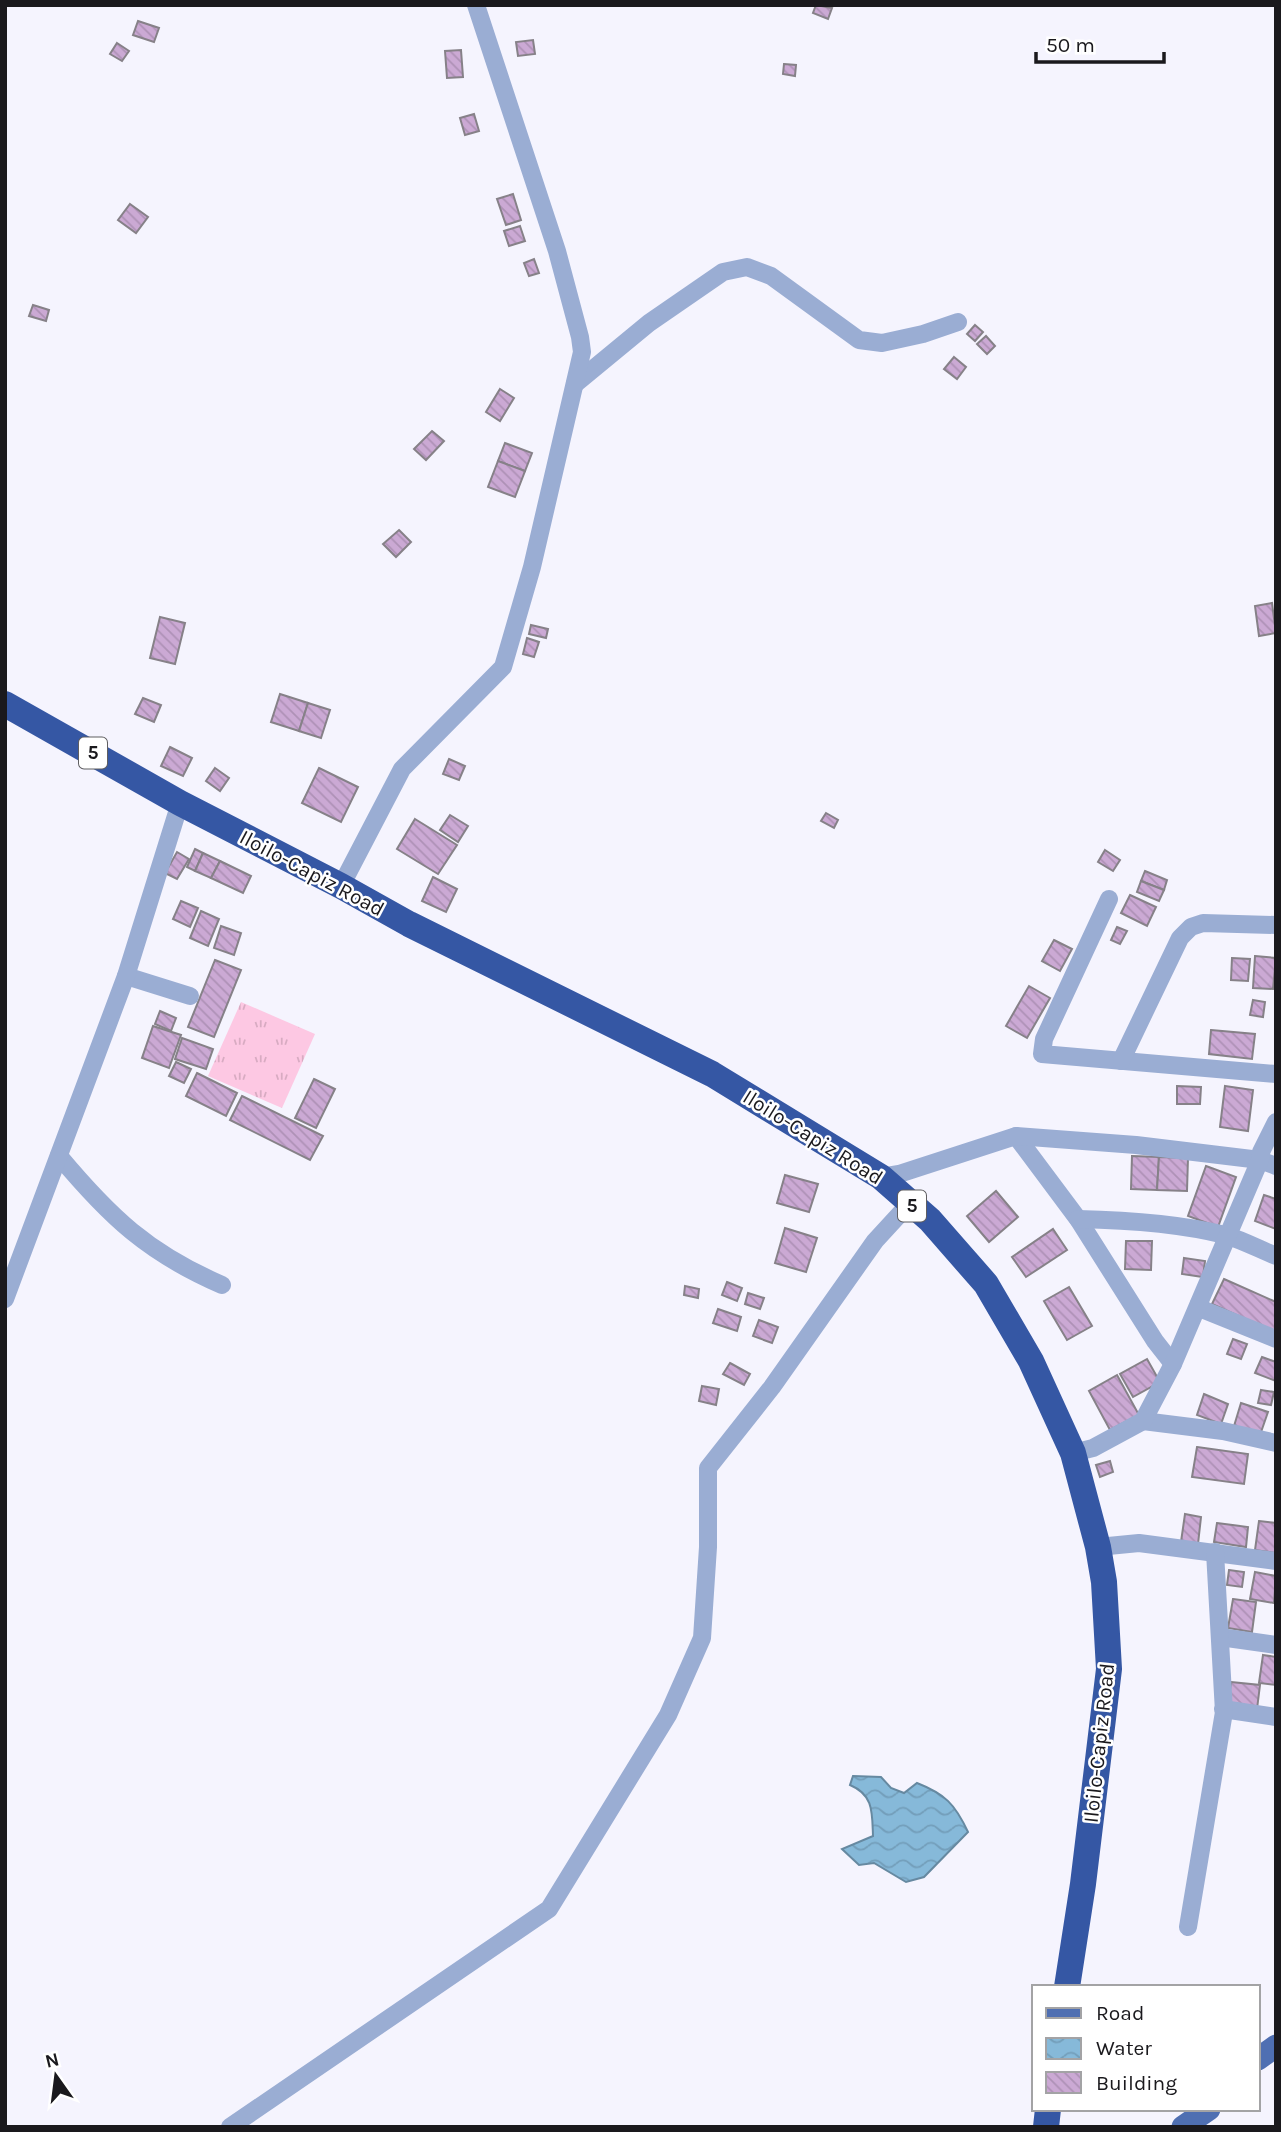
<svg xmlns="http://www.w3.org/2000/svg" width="1281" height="2132" font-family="Karla,sans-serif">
<defs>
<pattern id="grass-tufts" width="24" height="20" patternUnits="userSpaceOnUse" patternTransform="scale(1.75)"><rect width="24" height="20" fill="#fdc8e3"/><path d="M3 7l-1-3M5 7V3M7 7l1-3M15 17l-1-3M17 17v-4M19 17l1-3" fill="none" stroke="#d8abc2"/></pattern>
<pattern id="water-waves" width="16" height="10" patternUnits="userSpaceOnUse" patternTransform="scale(1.75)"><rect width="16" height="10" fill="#86b9d9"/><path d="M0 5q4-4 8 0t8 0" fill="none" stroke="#739eba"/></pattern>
<pattern id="building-back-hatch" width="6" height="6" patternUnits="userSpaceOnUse" patternTransform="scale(1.75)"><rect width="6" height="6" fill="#cba9d4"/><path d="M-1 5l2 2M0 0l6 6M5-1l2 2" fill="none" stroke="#ae91b6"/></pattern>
</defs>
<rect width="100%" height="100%" fill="#f5f4fe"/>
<path fill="url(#grass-tufts)" d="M241,1002l74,32 -33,74 -74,-32z"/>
<path fill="url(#water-waves)" stroke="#6689a1" stroke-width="2" d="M853,1776l28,1 10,11 13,5 13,-10c28,11 38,21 51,49l-44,45 -18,5 -32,-19 -15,2 -17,-16 31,-13c-1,-23 1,-41 -23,-51z"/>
<g fill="url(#building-back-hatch)" stroke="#868188" stroke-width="2">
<path d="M816,5l16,3 -4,11 -15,-6z"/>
<path d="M138,21l21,7 -5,14 -21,-7z"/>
<path d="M533,40l2,14 -17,2 -2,-14z"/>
<path d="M117,43l12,8 -7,10 -12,-7z"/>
<path d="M461,50l2,27 -16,1 -2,-27z"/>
<path d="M784,64l12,1 -1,11 -12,-2z"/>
<path d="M474,114l5,17 -14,4 -5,-17z"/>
<path d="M513,194l8,26 -15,5 -9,-26z"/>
<path d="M130,204l18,13 -12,16 -18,-13z"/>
<path d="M520,226l5,15 -16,5 -5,-15z"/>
<path d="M534,259l5,14 -10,3 -5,-13z"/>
<path d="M33,305l16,5 -3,11 -17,-5z"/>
<path d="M975,325l8,7 -8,9 -8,-7z"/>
<path d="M986,336l9,10 -8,8 -10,-10z"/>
<path d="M954,357l12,10 -9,12 -13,-10z"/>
<path d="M500,389l14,9 -14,23 -14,-9z"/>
<path d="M432,431l12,10 -18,19 -12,-11z"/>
<path d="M505,443l27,10 -7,18 -27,-10z"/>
<path d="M498,461l27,10 -10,26 -27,-10z"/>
<path d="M399,530l12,12 -15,15 -13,-13z"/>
<path d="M1272,603l4,30 -17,3 -4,-30z"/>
<path d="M160,617l25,6 -10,41 -25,-6z"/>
<path d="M531,625l17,4 -2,9 -17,-4z"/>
<path d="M527,638l12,4 -5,15 -11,-3z"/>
<path d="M280,694l28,9 -9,28 -28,-9z"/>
<path d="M143,698l18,7 -7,17 -19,-8z"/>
<path d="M308,703l22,7 -9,28 -22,-7z"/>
<path d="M170,747l22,11 -9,18 -22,-10z"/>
<path d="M449,759l16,7 -6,14 -16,-6z"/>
<path d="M215,768l14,10 -9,13 -14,-10z"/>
<path d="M319,768l39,19 -17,35 -39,-19z"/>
<path d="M826,813l12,7 -4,8 -13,-7z"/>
<path d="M450,815l18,11 -10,16 -18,-12z"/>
<path d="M415,819l42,26 -19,29 -41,-25z"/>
<path d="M195,849l8,4 -8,18 -8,-4z"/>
<path d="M1105,850l15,10 -7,11 -15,-9z"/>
<path d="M177,852l12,7 -12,20 -12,-6z"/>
<path d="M203,853l17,8 -9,17 -16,-7z"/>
<path d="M220,861l31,15 -8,17 -32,-15z"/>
<path d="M1145,871l22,9 -3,10 -23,-9z"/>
<path d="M433,877l24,12 -11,23 -24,-11z"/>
<path d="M1141,881l23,9 -5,11 -22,-9z"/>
<path d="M1130,895l26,12 -9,19 -26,-13z"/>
<path d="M181,901l17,7 -8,19 -17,-8z"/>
<path d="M201,911l18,8 -11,27 -18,-8z"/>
<path d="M221,926l20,7 -7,22 -20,-7z"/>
<path d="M1117,927l10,4 -7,13 -9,-4z"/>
<path d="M1054,940l18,9 -12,22 -18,-10z"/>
<path d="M1255,956l21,2 -3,31 -20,-1z"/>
<path d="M1232,958l18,1 -2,22 -17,-1z"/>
<path d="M215,960l26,10 -27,67 -26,-10z"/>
<path d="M1029,986l21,12 -23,40 -21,-12z"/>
<path d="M1253,1000l12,2 -2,15 -13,-2z"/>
<path d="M160,1011l16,7 -5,13 -16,-7z"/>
<path d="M153,1026l28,9 -12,33 -27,-10z"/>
<path d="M1211,1030l44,4 -3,25 -43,-5z"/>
<path d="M182,1038l31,11 -7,20 -31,-10z"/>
<path d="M176,1062l15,7 -7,14 -15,-7z"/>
<path d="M197,1073l40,20 -11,23 -40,-20z"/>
<path d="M314,1079l21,10 -19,39 -21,-10z"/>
<path d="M1177,1086l24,1 -1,17h-23z"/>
<path d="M1225,1086l28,4 -5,41 -28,-4z"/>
<path d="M242,1096l81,40 -13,24 -80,-40z"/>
<path d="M1132,1156l27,1 -2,33 -26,-1z"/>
<path d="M1159,1157l29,1 -1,33 -30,-1z"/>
<path d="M1206,1166l30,11 -18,50 -30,-11z"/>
<path d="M785,1175l33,9 -9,28 -32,-9z"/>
<path d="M996,1191l22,26 -29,25 -22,-26z"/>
<path d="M1264,1195l12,4v30l-21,-8z"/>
<path d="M785,1228l32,10 -11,34 -31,-9z"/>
<path d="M1053,1229l14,21 -41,27 -14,-20z"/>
<path d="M1126,1241h26l-1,29 -26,-1z"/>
<path d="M1184,1258l21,3 -2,16 -21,-3z"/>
<path d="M1224,1279l52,23v31l-64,-29z"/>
<path d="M727,1282l15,6 -5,13 -15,-6z"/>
<path d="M685,1286l14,3 -1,9 -14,-3z"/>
<path d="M1069,1287l23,39 -25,14 -23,-39z"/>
<path d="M748,1293l16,5 -4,11 -15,-5z"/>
<path d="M718,1309l23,8 -4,14 -24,-8z"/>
<path d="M759,1320l19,7 -6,16 -19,-7z"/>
<path d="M1233,1339l14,5 -6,15 -14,-5z"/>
<path d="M1262,1357l14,5v19l-21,-8z"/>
<path d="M1147,1359l13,23 -27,15 -13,-23z"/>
<path d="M730,1363l20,11 -6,11 -21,-11z"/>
<path d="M1117,1375l22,40 -29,15 -21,-39z"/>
<path d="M702,1386l17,3 -3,16 -17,-4z"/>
<path d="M1261,1390l13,2 -3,13 -13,-2z"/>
<path d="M1204,1394l24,10 -7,20 -24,-9z"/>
<path d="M1241,1403l27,9 -8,23 -26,-9z"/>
<path d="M1197,1447l51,7 -4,30 -52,-7z"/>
<path d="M1110,1461l3,11 -13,5 -4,-12z"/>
<path d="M1185,1514l16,3 -3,27 -17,-2z"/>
<path d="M1259,1521l17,2v30l-21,-3z"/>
<path d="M1217,1523l31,4 -2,20 -32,-5z"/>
<path d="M1229,1570l15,2 -2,15 -15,-2z"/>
<path d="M1255,1572l21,4 -2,27 -24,-4z"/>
<path d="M1233,1599l23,3 -4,30 -24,-4z"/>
<path d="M1263,1655l13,2v28l-17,-2z"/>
<path d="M1231,1682l29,3 -3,24 -29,-3z"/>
</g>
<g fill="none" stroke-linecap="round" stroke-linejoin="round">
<g stroke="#9aadd3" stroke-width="18">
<path d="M575,384l74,-61 74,-51 24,-5 24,9 88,64 23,3 41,-9 35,-12"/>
<path d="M341,886l61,-117 101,-102 29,-100 50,-215 -2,-15 -23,-86 -81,-246"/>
<path d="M1109,899l-65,140 -2,15 234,20"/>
<path d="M126,976l64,20"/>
<path d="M1121,1061l59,-123 11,-11 12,-4 73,2"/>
<path d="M1016,1136l62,83 77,122 18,23"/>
<path d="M59,1156c51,61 89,97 163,129"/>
<path d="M881,1177l18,-3 117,-38 120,9 124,15 16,6"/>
<path d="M1078,1219c49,1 99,4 147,16 17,5 34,14 51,21"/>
<path d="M5,1299l121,-323 54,-173"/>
<path d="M1199,1304l5,6 72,29"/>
<path d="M1143,1421l80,10 53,12"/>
<path d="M1073,1453l20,-5 50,-27 30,-57 87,-204 1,-8 15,-30"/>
<path d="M1098,1547l41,-4 137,18"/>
<path d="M1220,1637l56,8"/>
<path d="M1223,1709l53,8"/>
<path d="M1188,1927l36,-215 -9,-160"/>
<path d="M230,2127l319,-218 119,-194 34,-77 6,-91v-79l64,-81 103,-146 34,-37"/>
</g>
<g stroke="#4f6fb2" stroke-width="23">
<path d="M1258,2059l18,-13"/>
<path d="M1183,2127l26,-18"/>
</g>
<g stroke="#3557a4" stroke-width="26">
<path d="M5,704l175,99 161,83 68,38 303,150 169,103 49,43 56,64 45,77 42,92 25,94 6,35 5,87 -26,215 -16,103"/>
<path d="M1046,2127l2,-18"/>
</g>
</g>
<g text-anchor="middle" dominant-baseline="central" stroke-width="5" stroke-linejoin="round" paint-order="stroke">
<g fill="#fff" stroke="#5f5e61" stroke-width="2">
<rect x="79" y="737.5" width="28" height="31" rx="5"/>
<rect x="898" y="1190.5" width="28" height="31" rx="5"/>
</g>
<g font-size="19" font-weight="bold" fill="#1a191d">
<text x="93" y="753">5</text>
<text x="912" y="1206">5</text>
</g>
<g font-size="21" fill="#1a191d" stroke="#fff">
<text transform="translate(312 873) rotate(28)">Iloilo-Capiz Road</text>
<text transform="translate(813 1137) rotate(32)">Iloilo-Capiz Road</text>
<text transform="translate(1099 1743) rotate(-84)">Iloilo-Capiz Road</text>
</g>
</g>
<rect width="1281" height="2132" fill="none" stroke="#1a191d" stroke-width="14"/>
<rect x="1032" y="1985" width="228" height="126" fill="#ffffff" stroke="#a3a3a5" stroke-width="2"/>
<rect x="1046" y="2008" width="35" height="10" fill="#4f6fb2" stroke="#a3a3a5" stroke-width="2"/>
<text x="1096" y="2020" font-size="21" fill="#1a191d">Road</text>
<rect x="1046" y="2038" width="35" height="21" fill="url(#water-waves)" stroke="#a3a3a5" stroke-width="2"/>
<text x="1096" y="2055" font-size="21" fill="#1a191d">Water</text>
<rect x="1046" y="2072" width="35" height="21" fill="url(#building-back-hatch)" stroke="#a3a3a5" stroke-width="2"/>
<text x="1096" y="2090" font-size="21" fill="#1a191d">Building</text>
<g transform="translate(56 2076) rotate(346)" stroke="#ffffff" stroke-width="5" paint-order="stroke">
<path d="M0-5L12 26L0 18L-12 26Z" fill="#1a191d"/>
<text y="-10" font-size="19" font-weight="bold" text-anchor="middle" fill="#1a191d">N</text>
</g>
<path d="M1036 52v10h128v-10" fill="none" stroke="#1a191d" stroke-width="3.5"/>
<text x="1046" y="52" font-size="21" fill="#1a191d" stroke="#ffffff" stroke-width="5" paint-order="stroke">50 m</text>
</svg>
